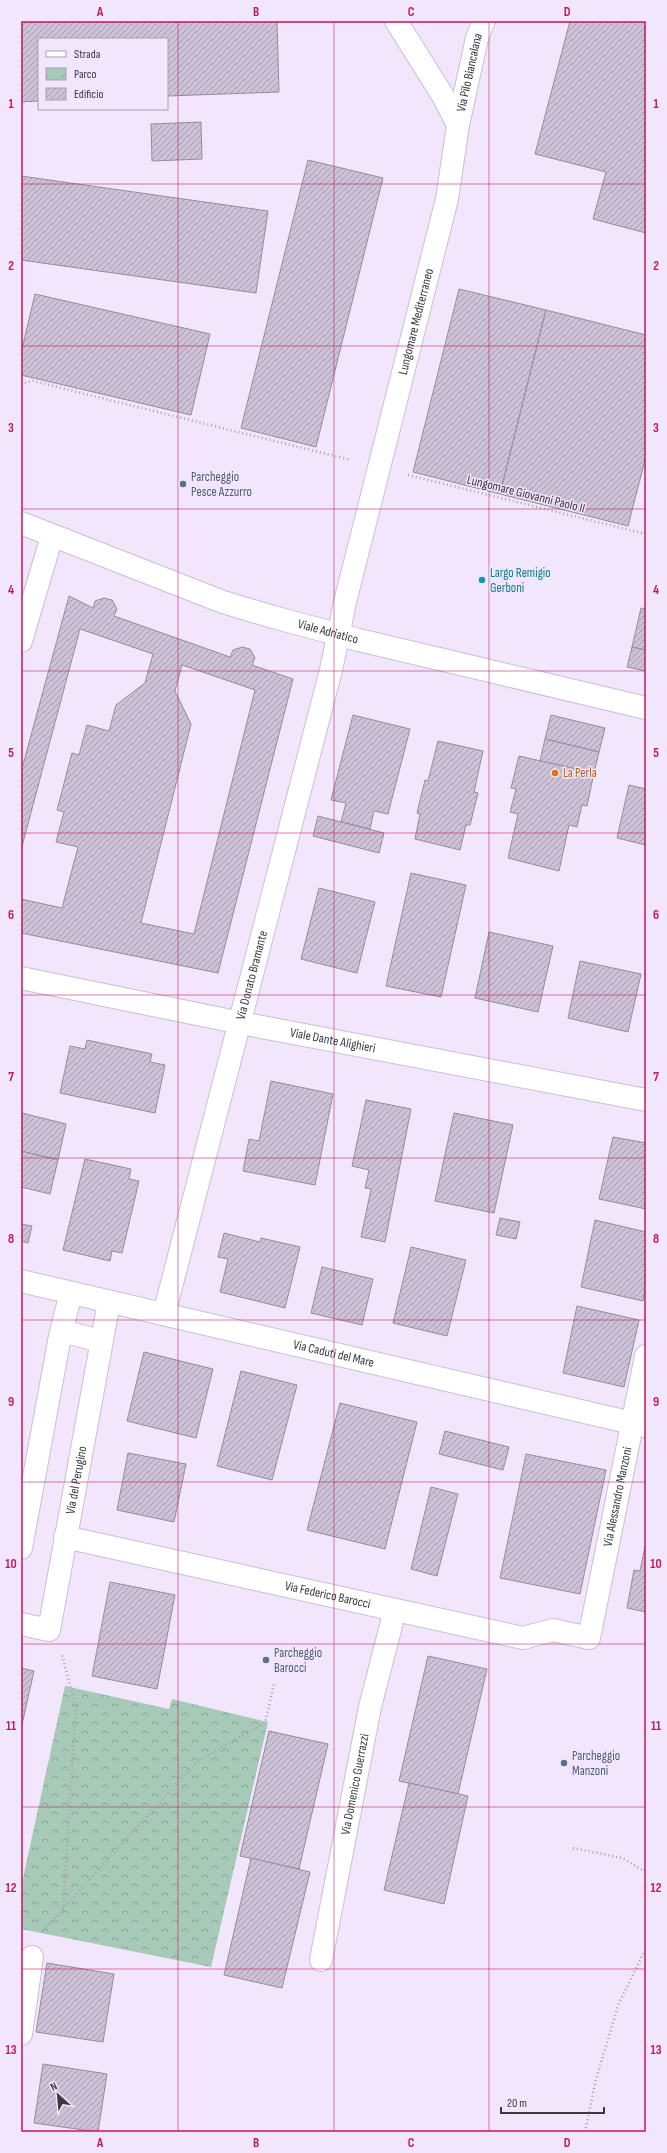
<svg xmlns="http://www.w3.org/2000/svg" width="667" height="2153" font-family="'Sofia Sans Condensed',sans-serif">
<defs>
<pattern id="park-crowns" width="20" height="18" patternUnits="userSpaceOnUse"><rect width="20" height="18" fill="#a6cab7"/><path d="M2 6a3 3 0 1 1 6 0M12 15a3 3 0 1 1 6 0" fill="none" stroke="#88a596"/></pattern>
<pattern id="building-hatch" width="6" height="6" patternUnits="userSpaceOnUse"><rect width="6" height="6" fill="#ccc1d6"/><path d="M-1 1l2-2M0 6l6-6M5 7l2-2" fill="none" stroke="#a79eaf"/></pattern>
</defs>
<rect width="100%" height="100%" fill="#f1e6fb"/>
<path fill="url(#park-crowns)" d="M65,1686l104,23 3,-10 96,23 -57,245 -190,-38v-42z"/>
<g fill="url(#building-hatch)" stroke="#968c9f" fill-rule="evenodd">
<path d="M21,21h256l2,71 -112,4v-57h-128v62l-18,1z"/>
<path d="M570,21h76v212l-53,-14 13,-47 -71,-18z"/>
<path d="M201,122l1,37 -50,2 -1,-37z"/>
<path d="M308,160l75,18 -67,269 -75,-19z"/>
<path d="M21,176l247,35 -12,82 -235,-33z"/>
<path d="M459,289l87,21 -46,184 -87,-22z"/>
<path d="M35,294l175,40 -19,81 -170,-40v-22z"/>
<path d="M546,310l100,25v121l-18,70 -128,-32z"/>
<path d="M69,596l24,12 2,-7 9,-3 8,2 5,9 -3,7 116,41 3,-7 9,-3 8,2 5,9 -3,7 41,14 -75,294 -197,-40v-34l41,9 16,-61 -22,-5 8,-30 -7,-2 15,-57 7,2 8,-30 22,6 7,-26 29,-22 8,-29 -73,-25 -59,221v-78zM182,665l73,25 -61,244 -53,-11 50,-199 -16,-33z"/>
<path d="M641,608l5,1v41l-14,-3z"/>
<path d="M632,647l14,3v21l-19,-4z"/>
<path d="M353,715l57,14 -22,85 -14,-3 -4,18 -29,-7 5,-19 -15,-3z"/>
<path d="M551,715l54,13 -6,24 -54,-13z"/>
<path d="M545,739l54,13 -5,21 -54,-12z"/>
<path d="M438,741l45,10 -9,41 4,1 -8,32h-4l-6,25 -45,-11 5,-25 -3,-1 8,-33 3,1z"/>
<path d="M519,756l75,17 -7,33 -5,-1 -5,22 -8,-2 -10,46 -51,-13 10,-44 -8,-2 6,-23 -5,-1z"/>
<path d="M629,785l17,4v56l-29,-7z"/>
<path d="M318,816l66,17 -5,20 -66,-17z"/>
<path d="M411,873l55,12 -25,112 -55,-11z"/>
<path d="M319,888l56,14 -18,71 -56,-14z"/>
<path d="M489,932l64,14 -15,66 -63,-14z"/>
<path d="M580,961l61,13 -13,58 -60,-14z"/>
<path d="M87,1040l65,14 -2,8 15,3 -10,48 -95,-20 10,-47 15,3z"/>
<path d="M271,1081l62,13 -18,91 -72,-14 6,-32 10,2z"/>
<path d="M366,1100l45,9 -26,133 -24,-5 10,-48 -6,-1 4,-18 -17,-4z"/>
<path d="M22,1113l44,11 -8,36 -37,-9z"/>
<path d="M454,1113l59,12 -19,88 -59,-12z"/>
<path d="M613,1137l33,6v66l-47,-10z"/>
<path d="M21,1151l37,9 -8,34 -29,-7z"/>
<path d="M85,1159l46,10 -2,10 10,2 -17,72 -10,-2 -2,10 -47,-11z"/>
<path d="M500,1218l20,4 -4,17 -20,-4z"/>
<path d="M595,1220l51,12v52l-3,17 -62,-14z"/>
<path d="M21,1224l11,2 -4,17 -7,-2z"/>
<path d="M224,1233l36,9 1,-4 39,9 -15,61 -65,-16 8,-33 -10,-2z"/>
<path d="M411,1247l55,13 -19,76 -54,-13z"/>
<path d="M322,1267l51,12 -11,46 -51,-12z"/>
<path d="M577,1306l62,14 -15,67 -61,-14z"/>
<path d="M144,1352l69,17 -17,69 -69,-17z"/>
<path d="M241,1371l56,14 -25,95 -55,-14z"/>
<path d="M340,1403l77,19 -32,127 -78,-19z"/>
<path d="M445,1431l64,16 -6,23 -64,-16z"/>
<path d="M128,1453l58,11 -12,58 -57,-12z"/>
<path d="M526,1454l80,16 -26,124 -80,-16z"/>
<path d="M431,1487l27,7 -21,82 -26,-7z"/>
<path d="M646,1541v71l-19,-4 7,-38 6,1z"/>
<path d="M110,1582l65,13 -18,94 -65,-13z"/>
<path d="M428,1656l59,13 -29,125 -59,-13z"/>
<path d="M21,1668l13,3 -13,58z"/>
<path d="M269,1731l59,13 -29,125 -59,-13z"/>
<path d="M409,1783l59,13 -24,108 -60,-14z"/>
<path d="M251,1858l59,14 -28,116 -58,-13z"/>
<path d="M47,1963l67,11 -11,68 -67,-10z"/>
<path d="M43,2064l64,10 -9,58 -64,-9z"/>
</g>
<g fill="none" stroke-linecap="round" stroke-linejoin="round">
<defs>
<g id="minor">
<path d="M396,21l47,75 15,29"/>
<path id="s1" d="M21,523l202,79 50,15 86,23 287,68"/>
<path d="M21,641l31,-105"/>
<path id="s2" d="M21,978l220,45 405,77"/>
<path id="s3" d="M21,1281l624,145"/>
<path id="s4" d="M164,1314l167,-644 14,-68 102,-403 11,-74 19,-87 7,-17"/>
<path d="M62,1331l38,10"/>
<path id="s5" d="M65,1537l458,101 30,-8 36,8 57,-282"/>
<path d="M21,1548l39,-212 11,-43"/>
<path id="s6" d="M21,1624l28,6 60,-328"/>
<path id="s7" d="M321,1960l49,-253 25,-97"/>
<path d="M21,2034l11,-77"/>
</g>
</defs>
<use href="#minor" stroke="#cabfd4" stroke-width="24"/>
<g stroke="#a8a0b0" stroke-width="2.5" stroke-dasharray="1 3" stroke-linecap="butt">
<path d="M21,384l12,-3 318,79"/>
<path d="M408,475l238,59"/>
<path d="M573,1848l49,10 24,14"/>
<path d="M63,1909l133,-147 69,-39 9,-39"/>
<path d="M43,1930l20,-20 13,-202 -14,-53"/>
<path d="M585,2132l11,-53 23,-76 27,-55"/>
</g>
<use href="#minor" stroke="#fff" stroke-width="22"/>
</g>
<path fill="none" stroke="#c2185b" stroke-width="1" stroke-opacity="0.55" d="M178,21v2111M334,21v2111M489,21v2111M21,184h625M21,346h625M21,509h625M21,671h625M21,833h625M21,995h625M21,1158h625M21,1320h625M21,1482h625M21,1644h625M21,1807h625M21,1969h625"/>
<g fill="#5c6f8a" stroke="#f1e6fb" stroke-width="1.5">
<circle cx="183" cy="484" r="4"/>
<circle cx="266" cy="1660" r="4"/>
<circle cx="564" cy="1763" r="4"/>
</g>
<circle fill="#0f9aa8" stroke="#f1e6fb" stroke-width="1.5" cx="482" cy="580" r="4"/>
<circle fill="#e8710a" stroke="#f1e6fb" stroke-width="1.5" cx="555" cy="773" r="4"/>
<g text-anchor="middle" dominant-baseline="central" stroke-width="3" stroke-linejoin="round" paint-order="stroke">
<g font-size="13" fill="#3c3840" stroke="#f1e6fb">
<text stroke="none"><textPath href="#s4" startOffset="1279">Via Pilo Biancalana</textPath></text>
<text stroke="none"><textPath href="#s4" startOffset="1024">Lungomare Mediterraneo</textPath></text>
<text transform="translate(526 494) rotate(14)">Lungomare Giovanni Paolo II</text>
<text stroke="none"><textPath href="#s1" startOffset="326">Viale Adriatico</textPath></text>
<text stroke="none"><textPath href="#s4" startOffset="350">Via Donato Bramante</textPath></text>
<text stroke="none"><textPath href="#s2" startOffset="318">Viale Dante Alighieri</textPath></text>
<text stroke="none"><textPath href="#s3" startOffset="321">Via Caduti del Mare</textPath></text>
<text stroke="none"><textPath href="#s6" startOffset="181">Via del Perugino</textPath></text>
<text stroke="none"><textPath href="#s5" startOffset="681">Via Alessandro Manzoni</textPath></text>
<text stroke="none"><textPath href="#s5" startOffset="269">Via Federico Barocci</textPath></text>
<text stroke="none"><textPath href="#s7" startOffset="179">Via Domenico Guerrazzi</textPath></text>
</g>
<g font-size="13" fill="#4e5e75" stroke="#f1e6fb" text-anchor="start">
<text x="191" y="477">Parcheggio<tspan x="191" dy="15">Pesce Azzurro</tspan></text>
<text x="274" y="1653">Parcheggio<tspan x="274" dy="15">Barocci</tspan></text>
<text x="572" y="1756">Parcheggio<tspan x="572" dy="15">Manzoni</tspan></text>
</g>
<g font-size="13" fill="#0d838f" stroke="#f1e6fb" text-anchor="start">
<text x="490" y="573">Largo Remigio<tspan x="490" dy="15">Gerboni</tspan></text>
</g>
<g font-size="13" fill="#c56008" stroke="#f1e6fb" text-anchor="start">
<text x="563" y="773">La Perla</text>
</g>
</g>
<rect width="667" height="2153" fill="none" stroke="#f1e6fb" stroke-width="44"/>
<rect x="38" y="38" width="130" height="72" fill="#f1e6fb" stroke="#a9a0b0"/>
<rect x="46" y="51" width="20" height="6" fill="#ffffff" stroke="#a9a0b0"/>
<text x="74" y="58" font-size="12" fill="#3c3840">Strada</text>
<rect x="46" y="68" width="20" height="12" fill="url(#park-crowns)" stroke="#a9a0b0"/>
<text x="74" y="78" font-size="12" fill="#3c3840">Parco</text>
<rect x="46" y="88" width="20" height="12" fill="url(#building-hatch)" stroke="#a9a0b0"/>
<text x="74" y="98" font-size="12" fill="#3c3840">Edificio</text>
<g transform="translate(58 2095) rotate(333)" stroke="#f1e6fb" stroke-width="3" paint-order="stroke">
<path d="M0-3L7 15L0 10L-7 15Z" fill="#3c3840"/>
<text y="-6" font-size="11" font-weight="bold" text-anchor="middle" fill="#3c3840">N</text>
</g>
<path d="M501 2107v6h103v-6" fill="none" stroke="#3c3840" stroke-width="2"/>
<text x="507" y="2107" font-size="12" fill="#3c3840" stroke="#f1e6fb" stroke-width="3" paint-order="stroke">20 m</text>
<rect x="22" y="22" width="623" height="2109" fill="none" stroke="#c2185b" stroke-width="1.5"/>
<g font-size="13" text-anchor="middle" font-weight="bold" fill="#c2185b">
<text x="100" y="16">A</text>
<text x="256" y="16">B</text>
<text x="411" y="16">C</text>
<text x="567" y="16">D</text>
<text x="11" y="108">1</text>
<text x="656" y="108">1</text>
<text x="11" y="270">2</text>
<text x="656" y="270">2</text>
<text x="11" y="432">3</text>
<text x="656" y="432">3</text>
<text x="11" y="594">4</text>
<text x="656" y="594">4</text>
<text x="11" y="757">5</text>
<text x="656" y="757">5</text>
<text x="11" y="919">6</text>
<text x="656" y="919">6</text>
<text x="11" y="1081">7</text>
<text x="656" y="1081">7</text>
<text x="11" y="1243">8</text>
<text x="656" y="1243">8</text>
<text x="11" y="1406">9</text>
<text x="656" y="1406">9</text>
<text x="11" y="1568">10</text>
<text x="656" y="1568">10</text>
<text x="11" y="1730">11</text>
<text x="656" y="1730">11</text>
<text x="11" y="1892">12</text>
<text x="656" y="1892">12</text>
<text x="11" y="2054">13</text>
<text x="656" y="2054">13</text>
<text x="100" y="2147">A</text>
<text x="256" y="2147">B</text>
<text x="411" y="2147">C</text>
<text x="567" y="2147">D</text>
</g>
</svg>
